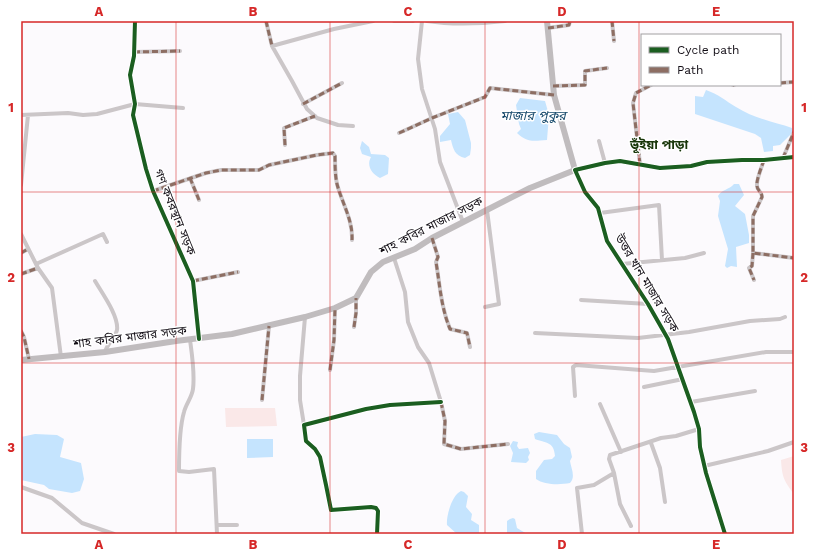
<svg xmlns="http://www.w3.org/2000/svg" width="815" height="555" font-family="'Work Sans','Noto Sans Bengali',sans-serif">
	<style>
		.green { fill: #fae8e8 }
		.water { fill: #c5e4fe }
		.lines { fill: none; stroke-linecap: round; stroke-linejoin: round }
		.minor { stroke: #cbc6c8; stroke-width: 4 }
		.tertiary { stroke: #cbc6c8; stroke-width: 5 }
		.secondary { stroke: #c0bcbe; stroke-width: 6 }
		.quiet { stroke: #8d6e63; stroke-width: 3; stroke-dasharray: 6 3; stroke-linecap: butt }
		.cycleway-casing { stroke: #fff; stroke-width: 6 }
		.cycleway { stroke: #1b5e20; stroke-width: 4 }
		.grid { fill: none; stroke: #d62828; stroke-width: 1; stroke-opacity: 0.55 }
		.labels { text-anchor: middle; stroke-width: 3; stroke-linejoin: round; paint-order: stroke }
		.street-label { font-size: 12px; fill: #130e16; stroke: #fff }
		.water-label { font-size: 13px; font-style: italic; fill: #16496b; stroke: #fff }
		.neighbourhood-label { font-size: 13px; font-weight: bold; fill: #183609; stroke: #fff }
		.neatline { fill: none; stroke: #d62828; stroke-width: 1.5 }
		.grid-label { font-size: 13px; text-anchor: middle; font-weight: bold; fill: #d62828 }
	</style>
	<rect width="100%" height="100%" fill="#fcfafd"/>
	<path class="green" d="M225,408H275L277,426L226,427Z
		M794,456V494C784,481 782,477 781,460Z"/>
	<path class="water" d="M706,90C718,94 726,101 736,107C753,118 774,122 792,128L793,132L780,145L773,146V151L764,152L761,138L755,134L695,114V96L703,97Z
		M520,98L545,101L549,115L547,140C533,141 528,143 517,133L521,129L519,124L516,105Z
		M458,112L465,120L471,143V148L470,155L465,158C455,156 453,149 451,140L440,142V136L450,124L448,114Z
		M362,141L369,147L371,154L385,155L389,158L388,174L380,178C372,174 366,166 371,157L362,154L360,148Z
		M734,184H739L744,195L735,206L745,214L749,235V243L736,247L737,267L731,266L727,268L725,266L728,249L718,216L720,201L718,196C722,189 729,190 734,184Z
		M539,432L557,435L564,444L570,448L572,457L570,461C571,468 576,477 570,483C560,485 544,485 536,479V471L544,460L552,459L555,456C554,441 545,443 535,439L534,434Z
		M35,434L57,435L64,439L60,457L81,463L84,479L80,491L72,493L49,489L44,485L21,480V437Z
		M247,439H273V457L247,458Z
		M513,441L518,442L517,446L519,449L528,448L530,453L528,457L529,460L526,463L511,462L513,453L510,446Z
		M461,491L464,492L468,496L466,507L472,514L471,520L479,525V534H457L447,525C446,516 452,495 461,491Z
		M513,518L515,519L517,528L527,534H507V521L510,519Z"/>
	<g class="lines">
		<path class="minor" d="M135,21L134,56L130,75L135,104L133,115L146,169L153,191L193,281L199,339
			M266,21L272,46
			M394,21H413
			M422,21L418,59L422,89L435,129L440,162L463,222
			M427,21C453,25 478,24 505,21
			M612,21L614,41
			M548,28L569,25L570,21
			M134,52L180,51
			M780,83L794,82
			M733,85H734
			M553,86L585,85V71L607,68
			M303,104L342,83
			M21,115L68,113L83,115L97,114L135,104L183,108
			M353,126L338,125L317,118L307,109L292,81L272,46L334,29L373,21
			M399,133L432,118L485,97L490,88L554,95
			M599,141L605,163
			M285,145L284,128L315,116
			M783,158L794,132
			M764,160C762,166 756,180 757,186C757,190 762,192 762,197L753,216V253L794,258
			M640,164L633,103L636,93L651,85
			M575,170L585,192L598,208L607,241L648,304L668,339L694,412L699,429L700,447L706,473L725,534
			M190,178L199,200
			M21,185L28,115
			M153,191L206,173L221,170H259L269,165L317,155L333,153L335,156C335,165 335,175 337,184C342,203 353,220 352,240
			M600,213L659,205L662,260
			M21,234L38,268L52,288L61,357
			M432,238L438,257L436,262C440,286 441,307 450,329L467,333L470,347
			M21,253L28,249
			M753,253L752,266L749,268L754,280
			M394,258L405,292L408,322L418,347L429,363L441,402L445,421L444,444L461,449L508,444
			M36,264L103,234L107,242
			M622,264L685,258L704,253
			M21,274L38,268
			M95,281C102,293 119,316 117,330C115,338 107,344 105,352
			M193,281L238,272
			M581,300L648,304
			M485,307L499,304L487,210
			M354,327L356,313V298
			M21,331L24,337L29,359
			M535,333L638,338L689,332L750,321L780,319L785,317
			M190,340C192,355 195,373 193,389C192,397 186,404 184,412C179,429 179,453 179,471L189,472L214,469L217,534
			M330,370L334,340L335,308
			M644,387L683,379
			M575,396L573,367L576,365L654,371L766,352H794
			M262,400L269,326
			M691,402L755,391
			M600,404L621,452
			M304,425L300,400V376L305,317
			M651,443L660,468L665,502
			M704,466L768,451L794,442
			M614,473L620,504L631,526
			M21,487L52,498L82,523L114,534
			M217,525H237
			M377,534L378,511L376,508L371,507L331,510L326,485L320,457L315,449L306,441L304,425L366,409L390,405L441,402
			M582,534L577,488L594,485L614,473L609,459L610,455L661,438L676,436L699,429"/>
		<path class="tertiary" d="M575,170L605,163L620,161L660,168L691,166L707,162L742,160H764L794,157"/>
		<path class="secondary" d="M21,360L105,352L176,341L232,334L305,317L335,308L356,298L371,272L383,262L415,249L432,238L530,188L575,170L554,95L547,21"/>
		<path class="quiet" d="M266,21L272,46
			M612,21L614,41
			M548,28L569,25L570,21
			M134,52L180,51
			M780,83L794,82
			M733,85H734
			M553,86L585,85V71L607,68
			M303,104L342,83
			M399,133L432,118L485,97L490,88L554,95
			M285,145L284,128L315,116
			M783,158L794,132
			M764,160C762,166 756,180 757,186C757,190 762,192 762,197L753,216V253L794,258
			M640,164L633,103L636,93L651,85
			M190,178L199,200
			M153,191L206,173L221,170H259L269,165L317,155L333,153L335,156C335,165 335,175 337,184C342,203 353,220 352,240
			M432,238L438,257L436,262C440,286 441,307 450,329L467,333L470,347
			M21,253L28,249
			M753,253L752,266L749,268L754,280
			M21,274L38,268
			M193,281L238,272
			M354,327L356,313V298
			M21,331L24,337L29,359
			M330,370L334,340L335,308
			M262,400L269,326
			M441,402L445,421L444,444L461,449L508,444"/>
		<defs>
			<path id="cycleway" d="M135,21L134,56L130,75L135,104L133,115L146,169L153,191L193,281L199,339
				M377,534L378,511L376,508L371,507L331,510L326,485L320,457L315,449L306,441L304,425L366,409L390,405L441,402
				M725,534L706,473L700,447L699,429L694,412L668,339L648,304L607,241L598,208L585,192L575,170L605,163L620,161L660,168L691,166L707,162L742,160H764L794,157"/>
		</defs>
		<use href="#cycleway" class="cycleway-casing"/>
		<use href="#cycleway" class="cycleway"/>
	</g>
	<path class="grid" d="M176,21V534M330,21V534M485,21V534M639,21V534M21,192H794M21,363H794"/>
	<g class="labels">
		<g class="street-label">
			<text transform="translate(175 212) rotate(68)" y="4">গণ কবরস্থান সড়ক</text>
			<text transform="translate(431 226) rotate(-27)" y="4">শাহ কবির মাজার সড়ক</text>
			<text transform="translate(647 283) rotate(59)" y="4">উত্তর খান মাজার সড়ক</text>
			<text transform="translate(130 337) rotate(-7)" y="4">শাহ কবির মাজার সড়ক</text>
		</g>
		<g class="water-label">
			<text x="533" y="120">মাজার পুকুর</text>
		</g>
		<g class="neighbourhood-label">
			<text x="659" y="149">ভূঁইয়া পাড়া</text>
		</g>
	</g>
	<rect width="815" height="555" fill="none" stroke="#ffffff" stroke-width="44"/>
	<rect x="641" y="34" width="140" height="52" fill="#ffffff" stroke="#a19fa2"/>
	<rect x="649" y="47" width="20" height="6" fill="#1b5e20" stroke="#a19fa2"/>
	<text x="677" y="54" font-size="12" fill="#130e16">Cycle path</text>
	<rect x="649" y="67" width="20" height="6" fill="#8d6e63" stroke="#a19fa2"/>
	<text x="677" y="74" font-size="12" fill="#130e16">Path</text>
	<rect x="22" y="22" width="771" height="511" class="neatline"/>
	<g class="grid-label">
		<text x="99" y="16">A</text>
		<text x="253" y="16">B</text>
		<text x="408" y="16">C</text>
		<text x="562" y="16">D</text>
		<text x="716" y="16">E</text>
		<text x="11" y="112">1</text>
		<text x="804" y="112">1</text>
		<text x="11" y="282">2</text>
		<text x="804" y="282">2</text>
		<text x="11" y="452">3</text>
		<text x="804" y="452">3</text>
		<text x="99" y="549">A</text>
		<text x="253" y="549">B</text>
		<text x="408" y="549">C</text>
		<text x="562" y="549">D</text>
		<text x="716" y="549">E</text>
	</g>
</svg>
